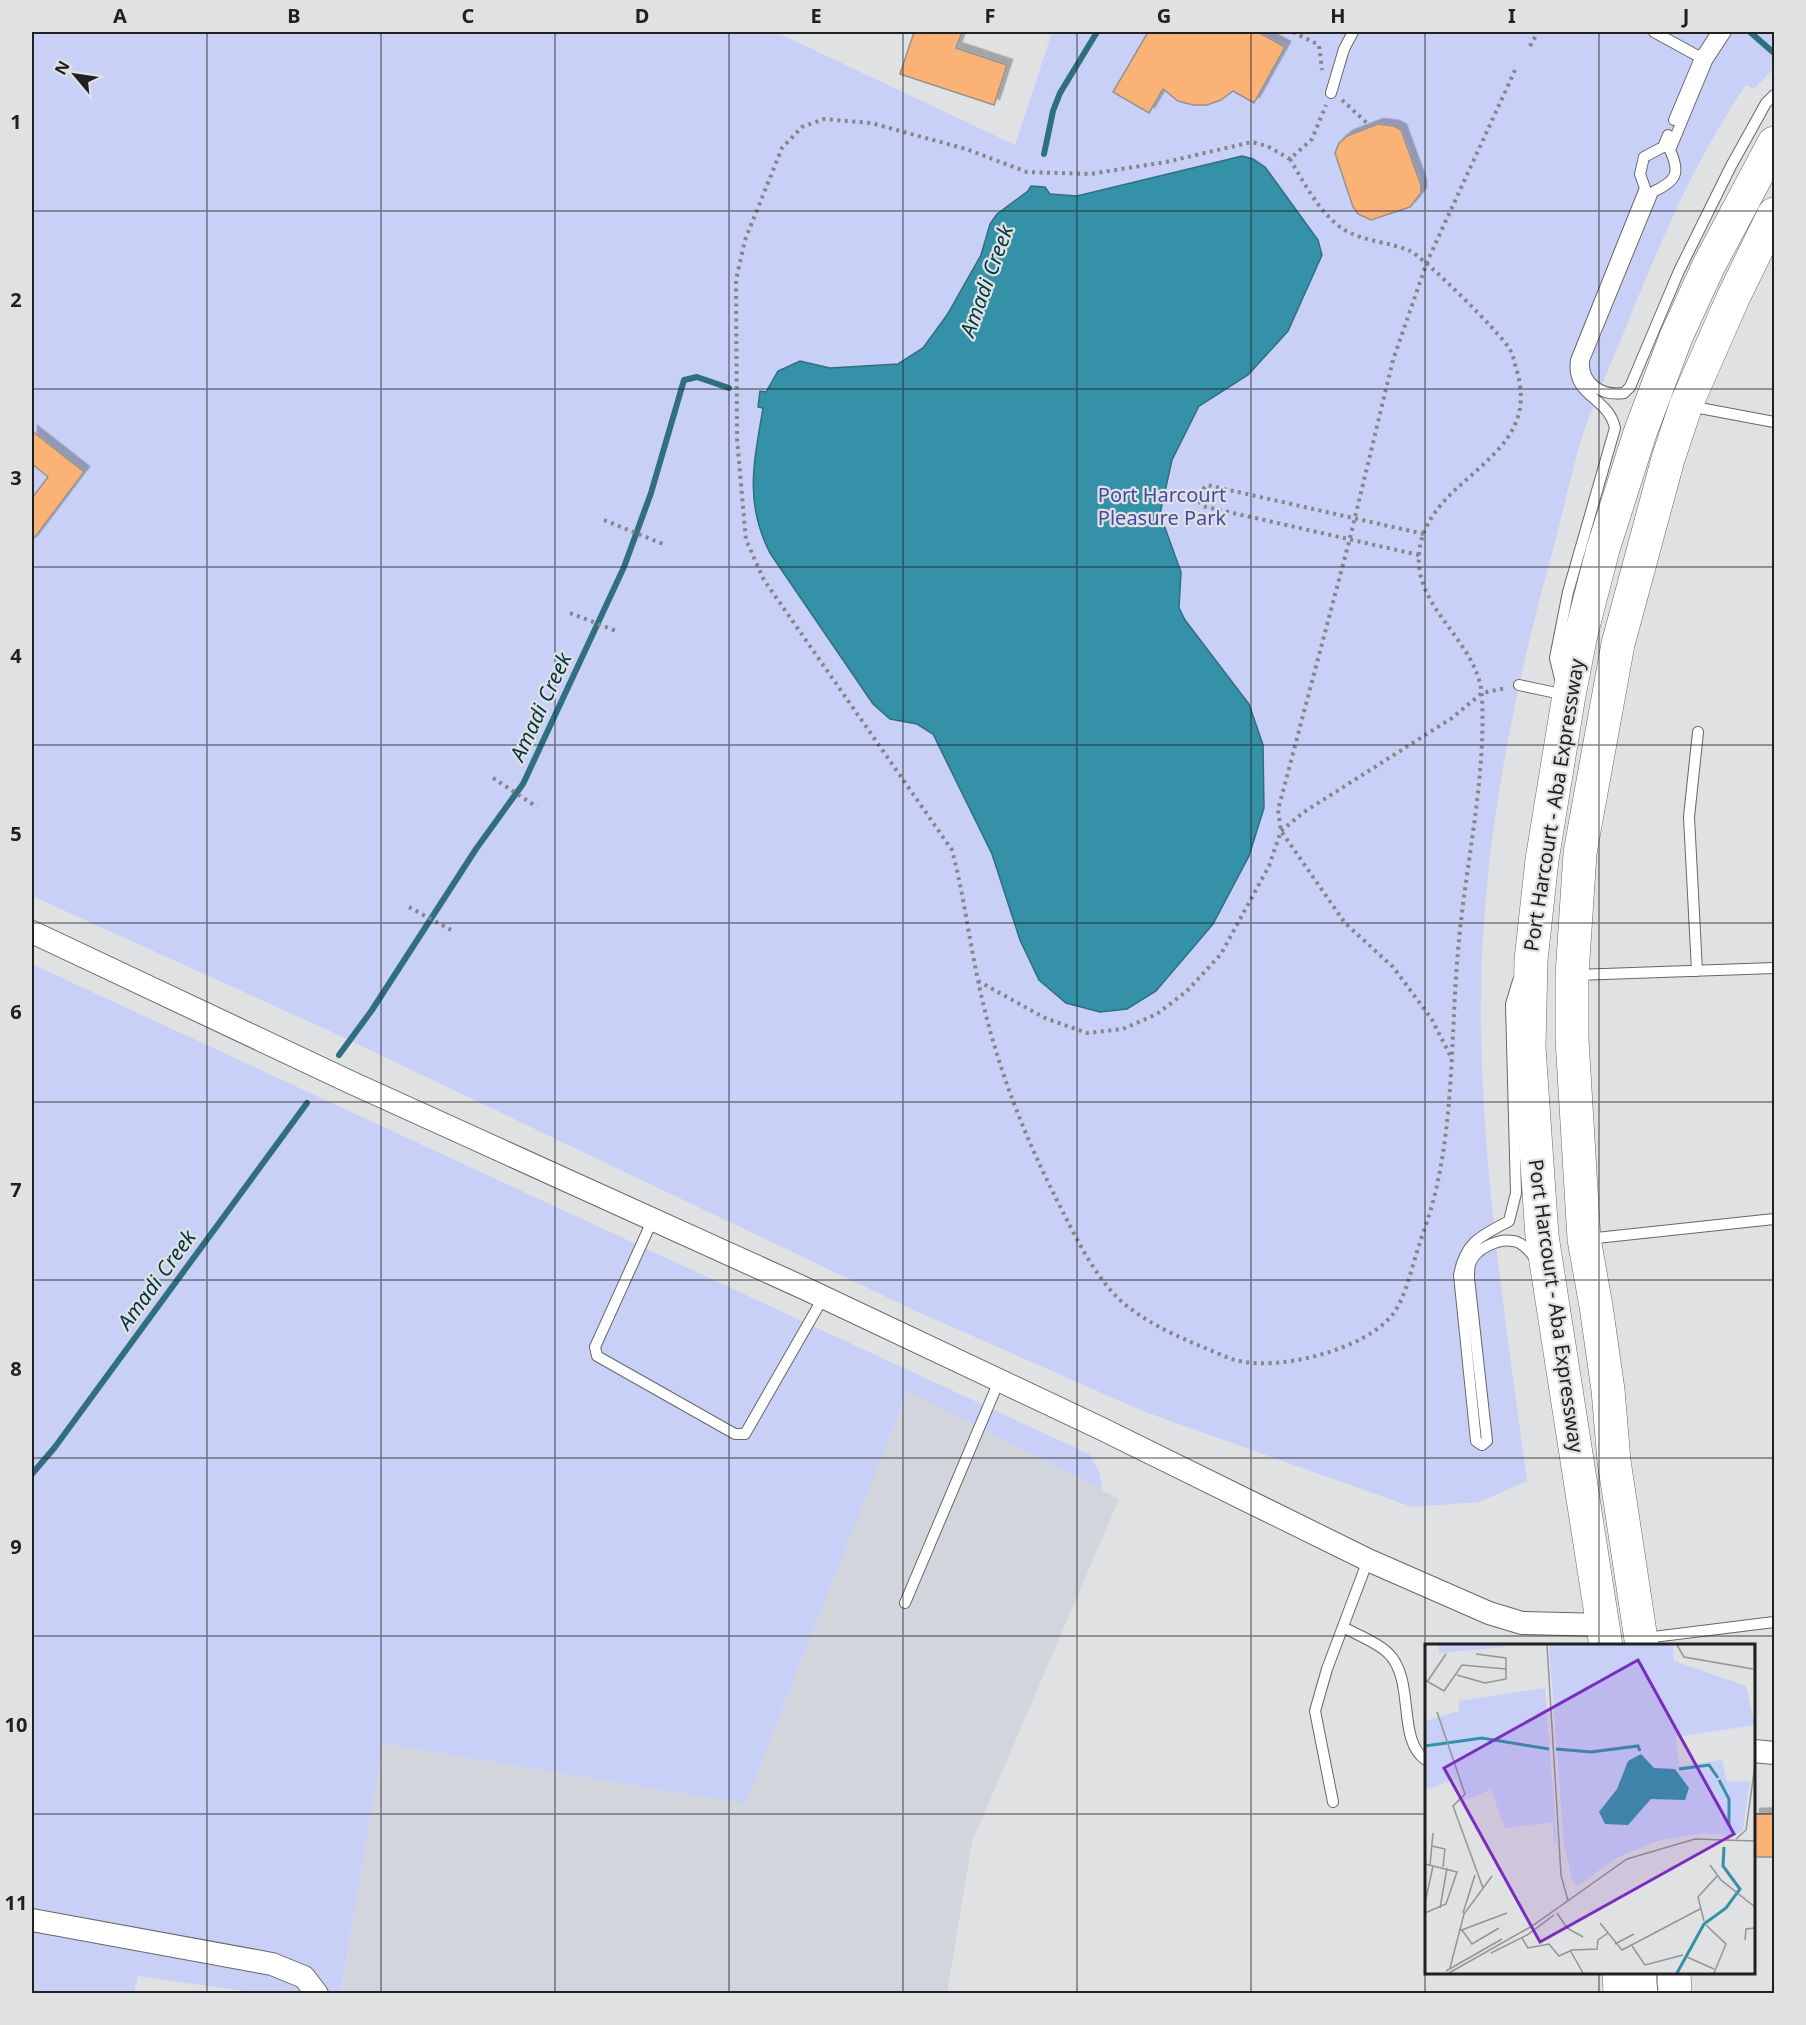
<svg xmlns="http://www.w3.org/2000/svg" width="1806" height="2025" font-family="'Noto Sans',sans-serif">
	<style>
		.built { fill: #d3d5dd }
		.green { fill: #c9d0f7 }
		.water { fill: #3591a7; stroke: #2f6f7e; stroke-width: 1.5 }
		.lines { fill: none; stroke-linecap: round; stroke-linejoin: round }
		.stream { stroke: #2f6f7e; stroke-width: 6 }
		.building { fill: #fbb277; stroke: #949392; stroke-width: 1.5; filter: url(#shadow) }
		.lane-casing { stroke: #676768; stroke-width: 12 }
		.street-casing { stroke: #676768; stroke-width: 24 }
		.primary-casing { stroke: #676768; stroke-width: 34 }
		.highway-casing { stroke: #676768; stroke-width: 34 }
		.path { stroke: #858686; stroke-width: 4; stroke-dasharray: 3 4.5; stroke-linecap: butt }
		.lane { stroke: #fff; stroke-width: 10 }
		.street { stroke: #fff; stroke-width: 22 }
		.primary { stroke: #fff; stroke-width: 33 }
		.highway { stroke: #fff; stroke-width: 33 }
		.grid { fill: none; stroke: #202020; stroke-width: 1.5; stroke-opacity: 0.55 }
		.labels { text-anchor: middle; stroke-width: 4.5; stroke-linejoin: round; paint-order: stroke }
		.park-label { font-size: 20px; fill: #4549a4; stroke: #e0e1e2 }
		.street-label { font-size: 20px; fill: #202020; stroke: #e0e1e2 }
		.water-label { font-size: 21px; font-style: italic; fill: #003743; stroke: #e0e1e2 }
		.inset-river { fill: none; stroke: #3591a7; stroke-width: 3 }
		.inset-road { fill: none; stroke: #939494; stroke-width: 1.5 }
		.view { fill: #7b2cbf; fill-opacity: 0.15; stroke: #7b2cbf; stroke-width: 3 }
		.inset-edge { fill: none; stroke: #202020; stroke-width: 3 }
		.neatline { fill: none; stroke: #202020; stroke-width: 2 }
		.grid-label { font-size: 20px; text-anchor: middle; font-weight: bold; fill: #202020 }
	</style>
	<defs>
		<filter id="shadow"><feDropShadow dx="5.5" dy="-5.5" stdDeviation="0" flood-color="#0004"/></filter>
	</defs>
	<rect width="100%" height="100%" fill="#e0e1e2"/>
	<path class="built" d="M908,1391L1119,1499L972,1842L947,1993L341,1994L383,1744L745,1804Z"/>
	<path class="green" d="M32,32H781L780,34L1015,145L1052,32H1774V68L1754,89L1746,85C1698,155 1664,233 1632,312C1618,348 1602,383 1588,419C1573,462 1564,509 1552,553C1509,710 1478,869 1481,1033C1484,1184 1507,1332 1527,1481L1479,1502L1412,1507L1145,1412L918,1312L334,1033L32,896Z
		M32,964L1089,1454L1100,1474L1102,1490L908,1391L745,1804L383,1744L341,1993H258L138,1976L134,1993L32,1994Z"/>
	<path class="water" d="M1242,156L1253,159L1265,167L1318,240L1322,255L1288,331L1248,375L1199,406L1172,460L1160,514L1181,572L1179,608L1185,620L1249,704L1263,745L1264,808L1249,856L1213,924L1156,991L1127,1009L1100,1012L1066,1003L1039,980L1020,940L992,854L933,734L917,724L890,719L873,704L770,553C744,502 754,462 763,408L758,407L760,391L766,392L778,371L800,361L830,368L898,364L923,348L947,315L981,255L990,224L997,214L1028,191L1031,186L1045,187L1050,194L1077,196Z"/>
	<g class="lines">
		<path class="stream" d="M1750,32L1774,53
			M1044,154L1053,111L1060,93L1097,32
			M339,1055L372,1010L476,849L523,784L624,567L651,493L684,380L697,377L729,388
			M32,1474L55,1447L307,1103"/>
	</g>
	<path class="building" d="M914,32H962L956,48L1007,65L994,105L900,74Z
		M1148,32H1258L1285,47L1254,103L1233,91L1221,100L1207,105H1193L1178,101L1163,89L1149,113L1113,92Z
		M1378,124L1394,126L1401,130L1421,185V193L1410,207L1371,220L1358,214L1353,207L1335,153L1339,143L1347,136Z
		M32,431L84,472L32,541V498L48,477L32,464Z
		M1774,1813V1857H1754V1814Z"/>
	<g class="lines">
		<defs>
			<path id="lane" d="M1654,32L1707,61
				M1726,32L1707,61L1670,150C1681,174 1676,181 1653,192L1584,360C1582,384 1602,396 1624,393L1630,387L1679,271L1731,166L1766,103L1774,95
				M1331,93L1344,49L1353,32
				M1674,120L1700,58L1717,32
				M1689,406L1774,422
				M1561,683L1555,658L1568,592L1615,428C1608,396 1571,397 1576,360L1645,188L1640,174L1644,157L1663,147L1668,135
				M1519,685L1566,695
				M1697,971L1689,817L1698,732
				M1576,975L1774,968
				M1518,981L1511,1004L1516,1193L1509,1221C1481,1236 1465,1242 1459,1275L1476,1441L1482,1445L1487,1441L1469,1278C1469,1274 1469,1268 1470,1264C1475,1249 1498,1238 1513,1241C1522,1242 1531,1252 1535,1259
				M653,1219L595,1347L597,1356L735,1434H745L823,1298
				M1587,1239L1774,1219
				M905,1603L999,1381
				M1343,1627C1357,1635 1377,1642 1388,1653C1416,1680 1396,1740 1426,1760
				M1645,1638L1774,1622
				M1333,1802L1315,1711L1327,1669L1368,1560"/>
			<path id="street" d="M32,932L350,1082L806,1289L1100,1428L1368,1560L1489,1613L1522,1623L1604,1625
				M1754,1751L1774,1753
				M32,1920L272,1964L304,1977L317,1994"/>
			<path id="primary" d="M1619,1972L1620,1994"/>
			<path id="highway" d="M1606,1646L1542,1236L1529,1048L1531,960L1542,860L1569,695L1581,634L1603,549L1640,433L1676,337L1709,265L1774,143
				M1642,1646L1614,1461L1608,1390L1596,1306L1584,1239L1572,1039V975L1580,853L1618,644L1668,459L1686,405L1733,298L1774,214
				M1639,1972L1641,1994
				M1674,1972L1675,1994"/>
		</defs>
		<use href="#lane" class="lane-casing"/>
		<use href="#street" class="street-casing"/>
		<use href="#primary" class="primary-casing"/>
		<use href="#highway" class="highway-casing"/>
		<path class="path" d="M1293,32L1319,45L1322,70
			M1530,46L1538,32
			M1342,100L1368,124
			M1290,159C1304,183 1318,210 1340,227C1361,242 1388,241 1410,251C1426,259 1499,332 1509,348C1513,354 1514,361 1516,368C1546,462 1426,474 1419,554C1414,609 1479,642 1482,697C1486,782 1465,866 1458,951C1451,1031 1454,1115 1435,1194C1430,1215 1422,1235 1416,1255C1410,1274 1405,1298 1393,1314C1365,1350 1277,1372 1235,1360C1225,1357 1215,1352 1205,1348C1176,1336 1147,1323 1122,1302C1097,1279 1079,1244 1064,1214C1026,1141 996,1066 979,985C969,940 964,895 952,850L764,580L746,540L737,439L736,280L745,240L782,148L802,127L824,119L871,123L966,149L1027,172L1090,174L1166,162L1252,142L1267,146L1290,159L1312,139L1326,105
			M604,520L663,544
			M1419,555L1202,506L1200,502L1204,488L1207,485L1424,534
			M570,613L619,632
			M493,778L537,807
			M409,907L451,930
			M978,981L1045,1018L1087,1033L1123,1029L1157,1014L1187,991L1221,954L1269,866L1281,831L1304,812L1452,718L1482,693L1506,688
			M1450,1055L1431,1018L1393,967L1345,923L1281,831L1278,810L1350,538L1393,360L1427,262L1516,68"/>
		<use href="#lane" class="lane"/>
		<use href="#street" class="street"/>
		<use href="#primary" class="primary"/>
		<use href="#highway" class="highway"/>
	</g>
	<path class="grid" d="M207,32V1994M381,32V1994M555,32V1994M729,32V1994M903,32V1994M1077,32V1994M1251,32V1994M1425,32V1994M1599,32V1646M32,211H1774M32,389H1774M32,567H1774M32,745H1774M32,923H1774M32,1102H1774M32,1280H1774M32,1458H1774M32,1636H1774M32,1814H1426M1754,1814H1774M1599,1972V1994"/>
	<g class="labels">
		<g class="park-label">
			<text x="1162" y="502">Port Harcourt<tspan x="1162" dy="23">Pleasure Park</tspan></text>
		</g>
		<g class="street-label">
			<text transform="translate(1554 805) rotate(-81)" y="7">Port Harcourt - Aba Expressway</text>
			<text transform="translate(1556 1306) rotate(82)" y="7">Port Harcourt - Aba Expressway</text>
		</g>
		<g class="water-label">
			<text transform="translate(987 281) rotate(-70)" y="7">Amadi Creek</text>
			<text transform="translate(541 707) rotate(-65)" y="7">Amadi Creek</text>
			<text transform="translate(157 1280) rotate(-54)" y="7">Amadi Creek</text>
		</g>
	</g>
	<g transform="translate(1425 1644)">
		<rect width="330" height="330" fill="#e0e1e2"/>
		<path d="M14,1H80V3L14,9ZM124,1H248L249,17L321,42L330,81L251,93L254,122L297,116L302,138L325,137L318,186L309,192L279,189L232,197L193,213L152,242L148,238L139,201ZM120,44L132,198L129,202L128,178L80,184L66,146L39,156L31,135L0,146V77L34,67V57Z" fill="#c9d0f7"/>
		<path d="M216,110L229,124L250,125L264,144L260,156L226,155L203,181L180,180L174,168L192,145L203,117Z" fill="#3591a7"/>
		<path class="inset-river" d="M0,102L57,94L124,105M131,105L166,108L213,102L215,107M254,125L284,121L293,134M294,136L304,155V182M252,329L279,280L301,264L315,245L298,222L299,203"/>
		<path class="inset-road" d="M122,1L136,231L143,257M252,1L259,13L328,25M329,1L330,58M32,31L60,39L81,35V14L51,10M0,36L19,47L37,21L81,25M2,38L21,10M12,68L40,150L28,162L58,244M311,195L321,186L330,121M7,202L20,205L18,223M0,220L32,228L21,260L0,269M5,221L8,189M285,221L296,236L330,263M0,259L8,222M15,264L22,224M38,269L50,231M132,269L142,284L158,293M279,277L273,253L293,231M175,279L197,306L275,265M281,281L301,300L289,329M37,286L47,300L74,284M34,287L82,269M97,294L103,304L124,300L134,312L147,306L172,305L173,296L183,289M320,296L321,285L330,284M190,300L209,290M207,302L220,321L258,311M145,306L158,329M66,309L102,291L129,271M262,313L289,325M25,324L39,270L67,232M21,327L77,295M24,329L107,282L202,215L270,195L330,197"/>
		<path class="view" d="M213,16L309,190L115,298L19,124Z"/>
		<rect width="330" height="330" class="inset-edge"/>
	</g>
	<rect width="1806" height="2025" fill="none" stroke="#e0e1e2" stroke-width="66"/>
	<g transform="translate(75 75) rotate(299)" stroke="#e0e1e2" stroke-width="4.5" paint-order="stroke">
	<path d="M0-4.5L10 22L0 15L-10 22Z" fill="#202020"/>
	<text y="-9" font-size="16" font-weight="bold" text-anchor="middle" fill="#202020">N</text>
	</g>
	<rect x="33" y="33" width="1740" height="1959" class="neatline"/>
	<g class="grid-label">
		<text x="120" y="23">A</text>
		<text x="294" y="23">B</text>
		<text x="468" y="23">C</text>
		<text x="642" y="23">D</text>
		<text x="816" y="23">E</text>
		<text x="990" y="23">F</text>
		<text x="1164" y="23">G</text>
		<text x="1338" y="23">H</text>
		<text x="1512" y="23">I</text>
		<text x="1686" y="23">J</text>
		<text x="16" y="129">1</text>
		<text x="16" y="307">2</text>
		<text x="16" y="485">3</text>
		<text x="16" y="663">4</text>
		<text x="16" y="841">5</text>
		<text x="16" y="1019">6</text>
		<text x="16" y="1197">7</text>
		<text x="16" y="1376">8</text>
		<text x="16" y="1554">9</text>
		<text x="16" y="1732">10</text>
		<text x="16" y="1910">11</text>
	</g>
</svg>
